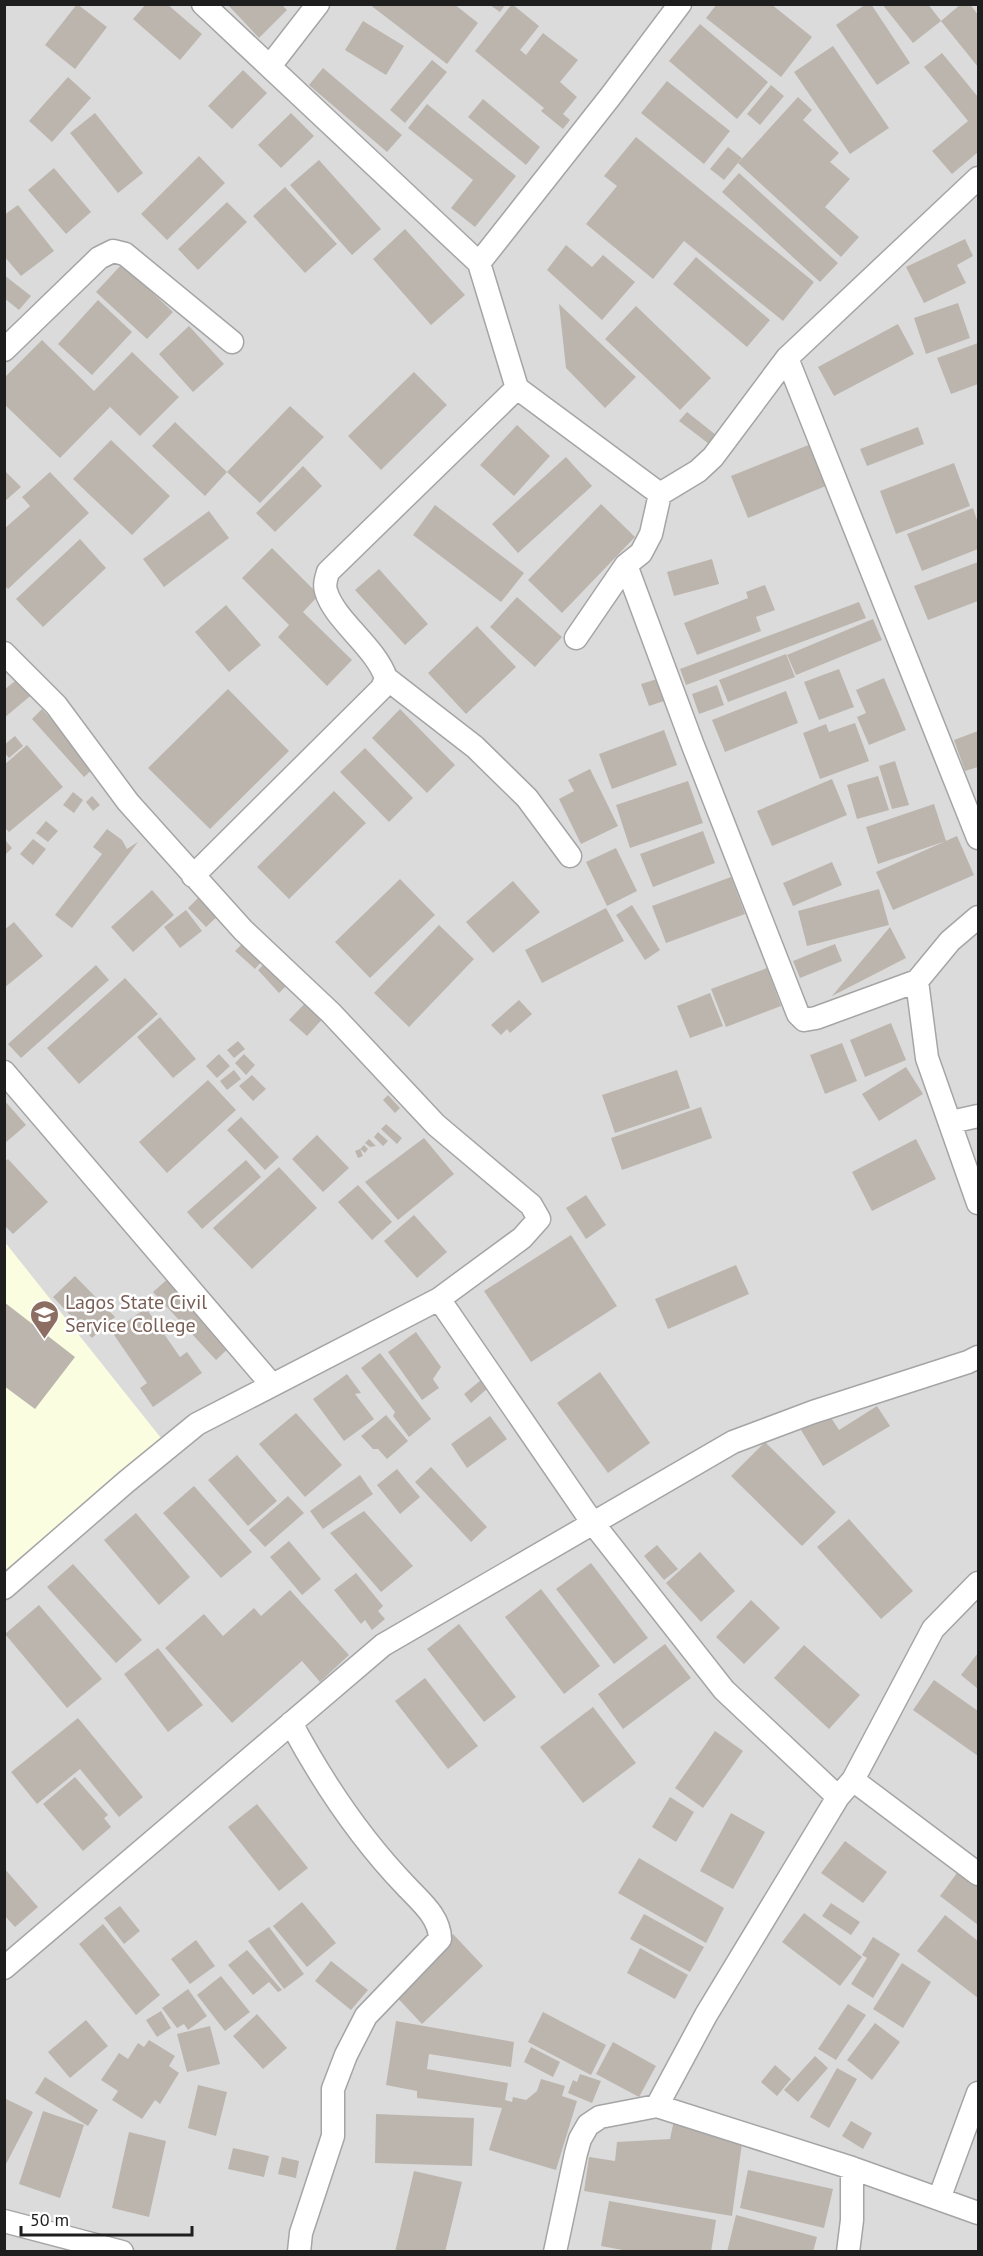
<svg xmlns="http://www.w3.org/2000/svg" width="983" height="2256" font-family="'PT Sans',sans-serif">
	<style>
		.residential { fill: #dcdbdb }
		.education { fill: #fafddf }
		.building { fill: #bbb5ae }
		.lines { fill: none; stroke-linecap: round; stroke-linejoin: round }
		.street-casing { stroke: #a5a5a5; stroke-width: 25 }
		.street { stroke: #fff; stroke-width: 22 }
		.labels { text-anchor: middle; stroke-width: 5; stroke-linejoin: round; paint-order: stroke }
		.education-label { font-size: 20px; fill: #785e54; stroke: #fff; text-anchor: start }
	</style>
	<rect width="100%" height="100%" fill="#efece5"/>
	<path class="residential" d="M5,5H978V2251H5Z"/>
	<path class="education" d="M4,1241L161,1438L5,1570H4Z"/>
	<path class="building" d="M77,4L107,27L75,69L45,45Z
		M146,4H167L202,34L180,60L133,19Z
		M227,4H281L287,10L259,38Z
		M369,4H454L478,23L447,64Z
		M512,4L539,26L520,50L526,55L543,33L578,60L560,82L577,97L563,114L570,120L563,129L541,111L544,108L475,51Z
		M717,4H771L812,37L781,77L706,18Z
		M866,4H871L910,63L877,85L836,25Z
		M882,4H928L941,21L913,43Z
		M961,4H970L978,15V67L941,21Z
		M490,5H505L500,12Z
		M363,21L404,46L386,75L345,50Z
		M700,24L768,82L737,119L669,61Z
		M833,46L889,128L850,154L794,72Z
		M942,53L978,97V132L977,133L978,136V152L952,174L932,151L968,121L924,67Z
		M432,60L447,72L405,123L390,110Z
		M323,68L402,135L387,152L309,85Z
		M243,70L267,93L232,129L208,106Z
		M68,77L91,98L52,142L29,121Z
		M667,81L730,131L704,164L641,113Z
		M771,85L784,96L760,125L747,114Z
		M798,97L812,110L803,120L839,153L830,162L850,179L825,207L859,237L841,257L738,163Z
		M483,99L540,147L526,165L468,117Z
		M427,104L516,176L475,227L451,208L473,180L408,128Z
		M95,113L143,173L118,193L70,133Z
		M291,113L314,136L281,168L258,145Z
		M636,137L814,282L783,321L684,241L653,279L586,224L617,186L604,176Z
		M728,147L742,158L724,180L710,169Z
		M199,156L225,183L167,240L141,214Z
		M319,160L381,229L352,255L290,185Z
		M54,168L91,212L66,234L28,190Z
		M739,173L838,263L820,282L722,192Z
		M285,187L337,244L305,273L253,216Z
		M227,202L247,222L198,270L178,249Z
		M18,205L54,251L21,276L4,256V215Z
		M405,229L465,295L431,325L373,259Z
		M965,239L973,256L957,265L966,283L924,303L906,267Z
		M566,245L592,267L603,255L635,282L602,320L547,270Z
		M696,257L770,320L747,347L673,284Z
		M122,264L173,312L147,339L96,292Z
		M4,275L31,296L19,310L4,298Z
		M98,300L132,332L92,375L58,344Z
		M958,303L970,338L926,354L914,318Z
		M559,304L636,377L605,408L566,368Z
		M636,306L711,378L680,410L605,339Z
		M898,324L914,354L834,396L818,367Z
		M189,326L224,364L193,392L159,354Z
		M42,340L94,391L132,352L179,397L140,436L110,407L60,458L4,404V378Z
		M978,343V384L951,394L937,358Z
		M414,372L447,405L381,470L348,436Z
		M290,406L324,437L260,503L227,472Z
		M687,412L716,435L709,444L679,421Z
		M175,422L227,472L205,496L152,446Z
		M517,425L550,456L514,496L480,465Z
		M918,427L924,444L867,466L860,449Z
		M111,440L170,496L132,535L73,479Z
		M816,442L833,483L748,518L731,476Z
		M566,457L592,486L518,553L492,524Z
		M954,463L970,506L896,534L880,491Z
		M303,466L322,486L275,532L256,513Z
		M4,470L21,487L4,502Z
		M50,472L89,513L8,589L4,585V529L30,506L22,497Z
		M601,504L635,537L562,613L528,580Z
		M435,505L524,573L501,602L413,535Z
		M973,508L978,523V549L922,571L907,534Z
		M209,511L229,538L164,587L143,559Z
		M80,539L106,568L43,627L16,599Z
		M272,548L319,595L303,612L352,660L327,686L278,637L289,625L242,578Z
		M712,559L719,584L674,596L667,572Z
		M978,562V601L928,620L914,586Z
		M379,569L428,624L405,645L355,590Z
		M765,585L775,610L756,617L761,631L697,655L684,623L748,598L746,592Z
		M517,597L562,637L535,667L490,627Z
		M859,602L866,618L686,685L680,669Z
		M226,605L261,645L229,672L195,632Z
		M873,619L882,640L796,675L787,655Z
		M477,626L516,667L466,714L428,673Z
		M786,654L795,677L728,702L719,680Z
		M839,669L854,707L819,720L804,682Z
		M21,676L35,692L4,718V690Z
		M884,678L906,730L869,745L857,717L866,713L856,690Z
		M657,679L664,701L649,706L641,684Z
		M717,685L724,705L699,714L692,694Z
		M228,689L289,751L210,829L148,768Z
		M786,691L798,723L725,752L712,720Z
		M42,709L95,767L84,777L32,719Z
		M400,709L455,765L427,793L372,738Z
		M855,723L869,761L820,779L803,733L826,724L829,732Z
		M664,730L677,765L612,789L599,754Z
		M978,731V767L965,771L954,740Z
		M15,736L23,746L9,758L4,752V745Z
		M27,745L63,787L9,832L4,827V765Z
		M365,748L413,798L389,822L340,772Z
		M895,761L909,805L892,809L879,766Z
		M590,769L618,826L581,844L559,799L574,791L568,780Z
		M878,776L889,810L857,819L847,785Z
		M832,779L847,815L772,846L757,811Z
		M688,781L703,823L630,848L616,805Z
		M334,791L366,823L289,899L257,867Z
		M73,792L83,800L74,813L63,805Z
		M92,796L100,805L93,811L86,802Z
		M934,804L946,841L878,864L866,827Z
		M46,821L58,831L48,842L36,833Z
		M107,829L122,840L127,849L138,842L72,928L55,915L102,854L93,847Z
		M703,831L715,863L653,887L640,854Z
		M957,836L974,875L893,910L876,872Z
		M33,839L46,849L33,865L20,854Z
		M5,840L12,848L5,855Z
		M616,848L637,891L607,906L586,862Z
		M832,862L842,885L793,906L783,883Z
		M731,877L745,914L666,943L652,906Z
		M400,879L435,915L370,978L335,942Z
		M513,881L540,912L493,953L466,922Z
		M879,889L889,925L807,946L798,911Z
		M152,890L174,915L133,952L111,927Z
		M202,894L220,914L206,927L188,908Z
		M632,905L660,950L645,960L616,915Z
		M606,908L624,941L542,983L525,950Z
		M186,910L202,931L180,948L164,927Z
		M14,922L43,956L4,988V930Z
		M439,925L474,959L409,1027L374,993Z
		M890,927L906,958L832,996Z
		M242,944L261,962L255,969L235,951Z
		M835,944L842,961L800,978L793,961Z
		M265,963L286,986L279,993L258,970Z
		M96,965L109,980L21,1058L8,1044Z
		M767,968L781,1006L726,1027L711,989Z
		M125,978L158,1014L79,1084L47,1048Z
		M710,993L723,1026L690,1038L677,1006Z
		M309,999L326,1015L307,1036L289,1020Z
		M519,1000L532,1014L510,1033L507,1029L501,1035L491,1025Z
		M160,1017L196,1059L173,1078L137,1037Z
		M891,1023L906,1060L865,1077L850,1040Z
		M238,1041L245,1049L234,1058L227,1050Z
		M842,1043L857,1081L825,1094L810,1055Z
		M219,1054L230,1066L217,1078L206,1066Z
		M244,1054L255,1065L246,1075L235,1063Z
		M906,1067L923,1094L879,1121L862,1094Z
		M234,1070L241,1079L227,1090L220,1081Z
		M677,1070L690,1108L615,1133L602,1095Z
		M252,1075L266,1089L253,1101L239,1086Z
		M208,1080L236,1110L167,1173L139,1142Z
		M388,1095L400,1108L395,1113L383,1100Z
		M4,1100L26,1125L4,1144Z
		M701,1107L712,1138L622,1170L611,1138Z
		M241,1117L279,1157L265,1170L227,1130Z
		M386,1124L402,1138L397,1144L381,1129Z
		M378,1132L388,1141L383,1146L374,1137Z
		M317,1135L349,1168L323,1192L292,1159Z
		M424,1138L454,1174L398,1220L365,1182Z
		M369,1139L376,1146L370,1147L365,1143Z
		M916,1139L936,1179L872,1211L852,1172Z
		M364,1145L368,1149L365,1153L360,1149Z
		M360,1149L363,1156L358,1158L355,1151Z
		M8,1159L48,1202L13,1234L4,1225V1162Z
		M246,1160L261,1177L202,1229L187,1212Z
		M279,1167L317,1208L252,1269L213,1228Z
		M358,1185L392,1222L372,1240L338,1202Z
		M586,1195L606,1225L586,1239L566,1208Z
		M414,1215L447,1252L417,1278L384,1241Z
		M571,1235L617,1306L531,1362L484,1291Z
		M736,1265L749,1294L668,1329L655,1299Z
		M75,1276L115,1317L92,1338L53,1297Z
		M171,1276L233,1344L216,1360L153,1292Z
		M4,1302L75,1357L35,1409L4,1386Z
		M146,1308L180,1357L187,1352L202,1373L153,1407L140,1388L147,1383L112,1332Z
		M416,1332L441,1367L433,1379L439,1388L422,1400L388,1352Z
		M380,1353L431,1419L409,1437L393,1416L395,1412L361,1368Z
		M600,1372L650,1443L608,1473L557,1403Z
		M347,1374L361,1393L355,1394L374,1419L344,1441L313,1399Z
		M481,1380L488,1388L471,1403L464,1394Z
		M877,1406L890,1426L823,1466L801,1430L828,1413L839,1430Z
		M296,1413L342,1465L305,1497L259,1444Z
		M386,1415L408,1441L387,1459L378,1449H373L361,1436Z
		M490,1416L507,1439L467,1468L451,1444Z
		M765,1442L836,1512L802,1546L731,1476Z
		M237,1455L277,1501L248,1526L208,1480Z
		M431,1467L487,1527L471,1542L415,1482Z
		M397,1469L420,1497L400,1514L377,1485Z
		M360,1475L373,1494L323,1529L310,1511Z
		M194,1486L252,1552L221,1578L163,1513Z
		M288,1496L304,1513L265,1547L249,1530Z
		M364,1511L413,1566L381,1592L330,1533Z
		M136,1513L190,1577L159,1605L104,1540Z
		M849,1519L913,1591L881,1619L817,1547Z
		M289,1541L321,1579L302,1595L270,1557Z
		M657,1545L678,1569L664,1580L644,1556Z
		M700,1552L735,1591L701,1622L666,1583Z
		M591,1563L648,1638L614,1664L556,1589Z
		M73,1564L142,1640L116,1663L47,1587Z
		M356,1573L383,1606L378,1611L385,1619L372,1630L365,1620L361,1624L334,1590Z
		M541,1589L600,1666L564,1694L505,1617Z
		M290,1590L349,1655L320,1682L302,1661L232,1723L165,1648L204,1614L223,1636L254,1608L261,1616Z
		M751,1600L780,1628L744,1664L716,1637Z
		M39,1605L102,1679L67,1708L5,1634Z
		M459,1624L516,1697L484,1722L427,1649Z
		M665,1644L691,1678L623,1729L598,1694Z
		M804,1645L860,1695L829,1729L774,1678Z
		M158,1648L203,1705L168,1732L124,1674Z
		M978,1653V1689L961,1675Z
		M425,1678L478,1746L448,1769L395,1701Z
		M934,1680L978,1711V1756L913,1710Z
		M593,1707L636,1763L583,1803L540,1747Z
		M78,1718L143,1797L119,1817L80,1769L37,1804L11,1772Z
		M715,1731L743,1751L703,1808L675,1788Z
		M75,1777L108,1815L104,1818L111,1827L83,1851L43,1804Z
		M670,1797L694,1812L676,1842L652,1827Z
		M257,1804L308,1868L279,1891L228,1827Z
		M731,1813L765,1832L733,1889L700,1871Z
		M845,1841L887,1872L863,1903L821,1873Z
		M639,1858L724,1908L706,1943L618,1893Z
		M4,1868L38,1907L15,1927L4,1915Z
		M960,1869L978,1882V1925L940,1896Z
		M302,1902L336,1943L307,1967L273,1926Z
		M831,1903L860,1922L851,1935L822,1916Z
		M120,1906L140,1931L124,1944L104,1918Z
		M804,1913L862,1957L840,1986L782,1942Z
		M644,1914L704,1947L690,1972L630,1939Z
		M945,1915L978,1941V1998L917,1951Z
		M103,1924L160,1995L136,2015L79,1944Z
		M269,1927L304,1974L284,1989L248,1941Z
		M453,1934L483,1966L422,2024L392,1992Z
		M873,1937L900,1954L873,1998L851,1984L867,1958L862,1955Z
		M196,1940L215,1966L190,1984L171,1959Z
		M640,1948L688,1975L675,1999L627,1973Z
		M247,1950L282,1990L278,1992L269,1982L253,1995L228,1965Z
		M331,1961L368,1990L351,2010L315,1981Z
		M902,1963L931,1982L903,2028L873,2009Z
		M221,1976L250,2012L225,2031L197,1995Z
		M188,1989L207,2016L188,2030L184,2024L177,2028L162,2008Z
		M848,2004L866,2015L836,2060L818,2049Z
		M161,2011L171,2028L157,2037L146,2020Z
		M543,2012L606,2045L591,2075L528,2042Z
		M257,2014L287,2048L263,2069L233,2036Z
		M86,2020L108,2046L70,2078L48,2052Z
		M396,2021L514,2042L511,2067L429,2054L427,2069L508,2083L505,2100L512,2102L513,2097L526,2100L537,2091L541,2079L565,2086L562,2096L577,2101L556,2170L489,2150L502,2108L417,2098V2091L386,2085Z
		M875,2023L900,2042L872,2080L847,2060Z
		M210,2026L220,2064L187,2072L177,2034Z
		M149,2040L175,2056L169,2066L179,2073L160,2104L155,2100L142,2119L112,2100L118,2091L101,2080L119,2053L128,2059L138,2043L144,2047Z
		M613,2042L656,2066L639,2097L596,2074Z
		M531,2047L560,2062L553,2077L524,2062Z
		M815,2056L828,2068L798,2102L784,2090Z
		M775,2065L791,2079L777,2096L761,2082Z
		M837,2068L857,2079L829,2128L810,2117Z
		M580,2074L601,2081L592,2103L568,2093L573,2080L577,2082Z
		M45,2077L98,2110L88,2126L35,2093Z
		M198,2085L227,2092L216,2136L188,2128Z
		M4,2098L33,2112L4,2168Z
		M43,2111L84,2125L60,2198L19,2184Z
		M376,2114L474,2118L472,2166L375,2163Z
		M674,2120L743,2136L732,2216L584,2191L589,2157L615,2161L617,2142L670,2139Z
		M851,2121L872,2133L863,2149L842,2136Z
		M129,2132L166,2141L149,2217L112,2208Z
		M233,2148L269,2156L264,2177L228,2169Z
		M282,2157L299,2161L296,2178L278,2174Z
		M748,2170L833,2189L824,2228L740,2208Z
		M414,2171L462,2182L445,2252H395Z
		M609,2201L716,2220L711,2252H633L601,2246Z
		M736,2215L817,2237L813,2252H727Z"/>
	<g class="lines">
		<defs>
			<path id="street" d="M203,4L479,263L517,388L660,494
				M270,66L318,4
				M479,263L610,97L680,4
				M4,350L99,258L113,251L125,254L232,342
				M787,358L978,838
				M626,565L692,743L798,1014L804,1020L816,1018L917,981
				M576,638L626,565L641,553L651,534L660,494L698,471L713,457L787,358L978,178
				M4,653L56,705L128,802L243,930L331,1013L436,1125L531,1205L539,1219L522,1238L439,1299L197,1424L126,1482L4,1588
				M386,678L475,747L527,798L570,856
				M193,876L382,688L386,678C375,646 334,620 326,591C324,585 326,579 328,572L517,388
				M978,917L950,941L917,981L927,1058L978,1203
				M4,1072L272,1385
				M951,1122L978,1116
				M439,1299L592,1522L724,1690L838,1797
				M291,1723C323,1783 359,1837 406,1886C420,1901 440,1917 440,1939L366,2016L346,2055L333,2089V2136L301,2233L299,2252
				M853,1780L978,1874
				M4,1968L383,1645L733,1442L813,1412L968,1362L978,1357
				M657,2106L706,2015L838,1797L853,1780L933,1629L978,1583
				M939,2199L978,2093
				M4,2221L122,2252
				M555,2252L576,2153L580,2139L588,2125L600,2117L657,2106L852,2168L978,2213
				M848,2252L852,2220V2168"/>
		</defs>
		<use href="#street" class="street-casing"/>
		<use href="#street" class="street"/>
	</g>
	<defs>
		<symbol id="school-pin" viewBox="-11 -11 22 30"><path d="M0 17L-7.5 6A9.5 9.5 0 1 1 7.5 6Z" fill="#8d6e63" stroke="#fff"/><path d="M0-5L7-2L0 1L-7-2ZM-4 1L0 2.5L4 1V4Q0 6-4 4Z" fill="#fff"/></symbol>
	</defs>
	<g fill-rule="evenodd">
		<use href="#school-pin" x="28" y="1298" width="33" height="45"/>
	</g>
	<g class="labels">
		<g class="education-label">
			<text x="65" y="1309">Lagos State Civil<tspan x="65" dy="23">Service College</tspan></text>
		</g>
	</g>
	<rect width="983" height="2256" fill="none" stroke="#1e1e1e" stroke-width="12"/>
	<path d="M21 2226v9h171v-9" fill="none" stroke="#1e1e1e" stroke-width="3"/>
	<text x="30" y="2226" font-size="18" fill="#1e1e1e" stroke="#ffffff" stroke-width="4.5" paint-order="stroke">50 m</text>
</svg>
